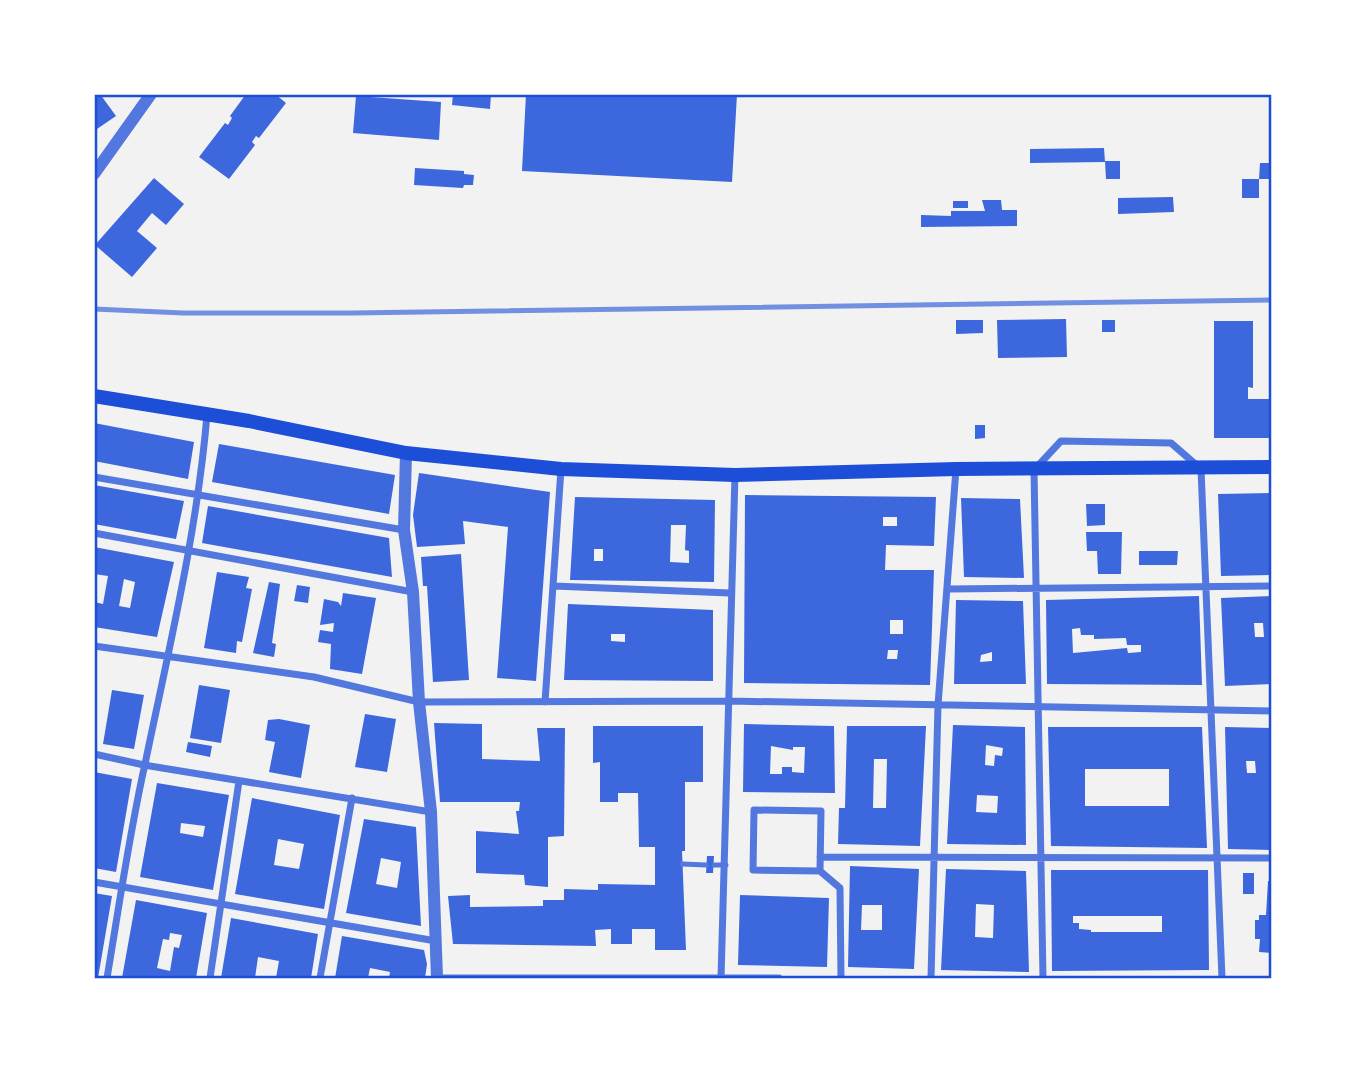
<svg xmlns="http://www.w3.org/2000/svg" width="1366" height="1073" font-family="Cabin,sans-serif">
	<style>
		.building { fill: #3d67dc; fill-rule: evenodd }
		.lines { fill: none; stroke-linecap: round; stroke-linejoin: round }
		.service { stroke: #5277de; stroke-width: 5 }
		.minor { stroke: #5277de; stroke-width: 7 }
		.tertiary { stroke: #5277de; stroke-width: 12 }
		.secondary { stroke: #1d4ed8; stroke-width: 14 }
		.rail { stroke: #7290e2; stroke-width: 5 }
		.neatline { fill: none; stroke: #1d4ed8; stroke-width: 2.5 }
	</style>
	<rect width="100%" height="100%" fill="#f2f2f2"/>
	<path class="building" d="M94,94H100L116,116L94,131Z
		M246,94H275L286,103L259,138L256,136L252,142L255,145L229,179L199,157L225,123L228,125L232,118L230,116Z
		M453,94H491L490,109L452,105Z
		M526,94H737L732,182L522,171Z
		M356,96L441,102L439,140L353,133Z
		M1104,148L1105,162L1030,163V149Z
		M1105,161H1120V179H1106Z
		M1260,163H1272V179H1259Z
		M415,168L464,171V174L474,175L473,185H464L463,188L414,185Z
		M154,178L184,204L166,225L152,213L137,231L157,248L132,277L95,245Z
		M1242,179H1259V198H1242Z
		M1173,197L1174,212L1118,214V198Z
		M982,200H1001L1002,210H1017V226L921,227V215L951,216V211H985Z
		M953,201H968V208H953Z
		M1066,319L1067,357L998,358L997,320Z
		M956,320H983V333L956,334Z
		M1102,320H1115V332H1102Z
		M1214,321H1253V388L1248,387V399H1272V438H1214Z
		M94,423L194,442L188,479L94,461Z
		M975,425H985V438L975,439Z
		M219,444L395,475L389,514L212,482Z
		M419,473L550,492L536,681L497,678L508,527L463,521L465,544L417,547L413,515Z
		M94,485L184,501L176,539L94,524Z
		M1272,493V575L1221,576L1218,494Z
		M745,495L936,497L934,546L886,545L885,570H934L930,685L744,683ZM883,517H897V526H883ZM890,620H903V634H890ZM888,650H898L897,659H887Z
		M575,497L715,500L714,582L570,580ZM671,525H686L685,550L689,551V563L670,562ZM594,549H603V561H594Z
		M961,498L1020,499L1024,578L964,577Z
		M1086,504H1105V525L1087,526Z
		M208,506L389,538L392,577L202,543Z
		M1086,532H1122L1121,574H1098L1097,551H1087Z
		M94,547L174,562L157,637L94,627V602L103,604L108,576L94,574ZM124,579L135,582L130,608L119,606Z
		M1139,551H1178L1177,565H1139Z
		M461,554L469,680L433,682L427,586H423L421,557Z
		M217,572L249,577L246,588L252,589L242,642L237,641L236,653L204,648Z
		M269,582L280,584L272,643L276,644L274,657L253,653Z
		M297,585L310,587L308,603L294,601Z
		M343,593L376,598L362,674L330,669L331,644L318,642L320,630L333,632L334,623L320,625L324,599L338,602L341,606Z
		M1199,596L1202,685L1047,684L1046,600ZM1080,628L1081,635H1094V639L1126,638L1127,645H1141V652L1128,653L1127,648L1073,653L1072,629Z
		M1272,596V684L1225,686L1221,598ZM1254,623H1263L1264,637H1255Z
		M956,600L1023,601L1026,684H954ZM992,652V661L980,662L981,655Z
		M568,604L713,610V681L564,680ZM611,634H625V642L611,641Z
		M199,685L230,690L221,743L190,738Z
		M112,690L144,695L134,749L103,744Z
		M365,714L396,719L387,772L355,767Z
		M279,719L310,725L301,778L269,772L275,742L265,740L268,720Z
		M434,723L482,724V759L540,761L537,728H565L564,836L548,837V887L525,885L524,875L476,873V831L519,834L516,811H519L520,802H440Z
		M744,724L834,726L835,793L743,792ZM771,746L793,750V747H805L804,773L792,772V767H782V774H770Z
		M953,725L1025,727L1026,845L947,844ZM986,745L1003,748L1002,756L995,755L994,766L985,765ZM977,795L998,796L997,813L976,812Z
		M593,726H703V782H685V851H682L686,950H655V929H632V944H611V929L595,930L596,946L453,944L448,896L470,895V907L543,906V900H564V889L598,890V884L655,885V847H639L638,793H618V802H600V762L593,763Z
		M847,726H926L920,846L838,844L839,808H845ZM874,759H887L886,808H873Z
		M1048,727H1202L1207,848L1051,846ZM1085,769H1169V806H1085Z
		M1225,727L1272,728V850L1228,849ZM1246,761H1255L1256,773H1247Z
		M188,742L212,746L210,757L186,752Z
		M94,772L132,779L116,872L94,868Z
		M157,783L229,795L213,890L140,877ZM181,823L205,826L203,837L180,833Z
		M252,798L340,815L324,909L235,894ZM278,839L304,844L299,869L274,865Z
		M364,819L416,827L421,926L346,913ZM381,858L401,862L397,888L376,884Z
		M707,856H714L713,873H706Z
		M850,866L919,869L914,969L848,967ZM862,905H882V930H861Z
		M946,869L1026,871L1029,972L941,970ZM976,904L994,905L993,938L975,937Z
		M1051,870H1208L1209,970L1052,971ZM1073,916H1162V932H1091V930L1079,929V923H1073Z
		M1243,873H1254V894H1243Z
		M1268,881H1272V953L1259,952L1260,939H1255V920H1259V915H1266Z
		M94,893L112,896L98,978H94Z
		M740,895L829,898L827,967L738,965Z
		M136,900L207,913L196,978H122ZM170,933L182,935L179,948L174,947L170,971L157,968L163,939L169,940Z
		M231,918L318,934L311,978H276L279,961L258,957L255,978H221Z
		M342,936L424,950L427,964L425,978H389L390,972L370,968L368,978H335Z"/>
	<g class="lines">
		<path class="service" d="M682,864L706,865
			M714,865H726"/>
		<path class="minor" d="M94,477L404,530
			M94,533L413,592
			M553,586L730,593
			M949,589L1272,586
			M94,646L314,677L419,702L729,701L1272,711
			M545,702L561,469
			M94,754L144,765L431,812
			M820,857L1272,858
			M820,871L821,811L754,810L753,870L820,871L840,888L841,978
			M94,882L436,941
			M107,978C119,907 129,835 145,764C169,648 197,533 207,415
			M210,978L239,781
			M320,978L352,798
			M437,978H779
			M721,978L735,475
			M931,978L938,705L956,469
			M1043,978L1034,470L1061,441L1171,443L1201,469L1222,978"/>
		<path class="tertiary" d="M94,174L151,94
			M406,453L404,530L413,592L419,702L431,812L437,978"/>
		<path class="secondary" d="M94,396L249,421L406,453L561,469L735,475L956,469L1272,467"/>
		<path class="rail" d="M94,309L183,313H352L1272,300"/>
	</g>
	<rect width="1366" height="1073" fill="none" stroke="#ffffff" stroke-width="192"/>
	<rect x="96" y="96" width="1174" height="881" class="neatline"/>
</svg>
